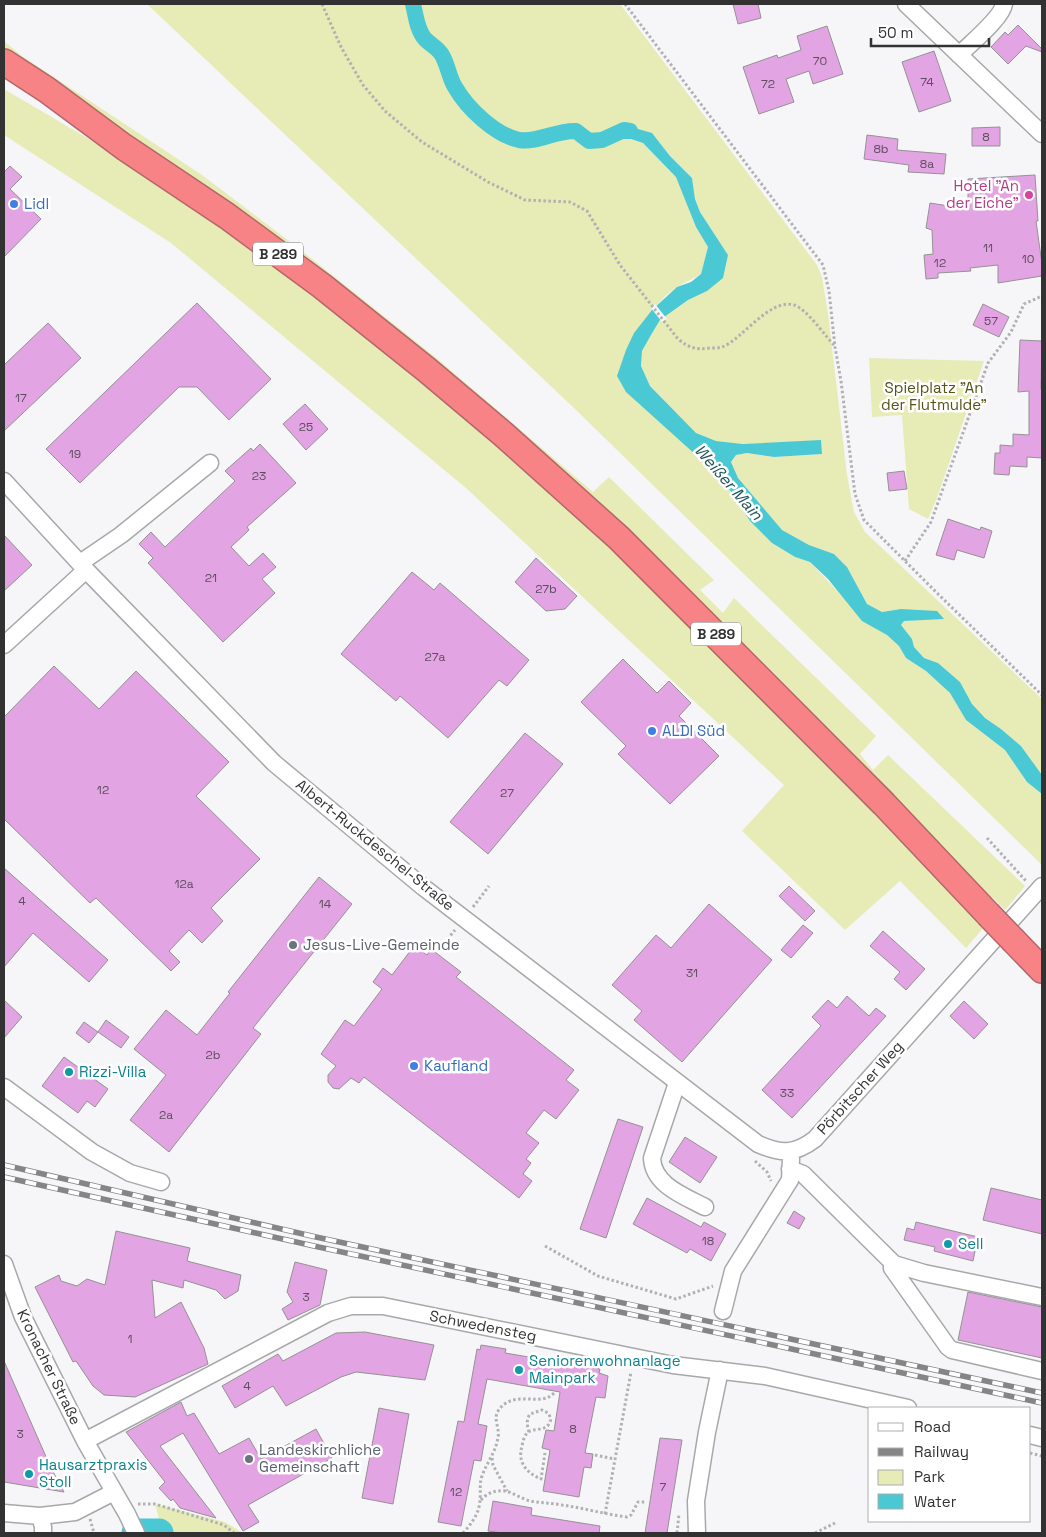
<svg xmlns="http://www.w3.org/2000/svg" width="1046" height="1537" font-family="'Space Grotesk',sans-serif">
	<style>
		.green { fill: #e7ebb5 }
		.water { fill: #4ac8d3 }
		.pier { fill: #f6f6f9 }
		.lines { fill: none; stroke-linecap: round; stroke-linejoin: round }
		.canal { stroke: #4ac8d3; stroke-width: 16 }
		.river { stroke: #4ac8d3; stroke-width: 29 }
		.building { fill: #e2a4e3; stroke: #949293 }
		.minor-casing { stroke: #a7a8aa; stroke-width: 19 }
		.highway-casing { stroke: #b36769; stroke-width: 28 }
		.path { stroke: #b1b1b3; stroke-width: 3; stroke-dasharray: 2.5 2.5; stroke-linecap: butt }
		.minor { stroke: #fff; stroke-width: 16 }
		.highway { stroke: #f88386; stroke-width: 25 }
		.rail-casing { stroke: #858586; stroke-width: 5.5 }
		.rail { stroke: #fff; stroke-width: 4; stroke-dasharray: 11; stroke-linecap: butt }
		.highway-bridge-casing { stroke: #b36769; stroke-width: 28; stroke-linecap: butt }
		.highway-bridge { stroke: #f88386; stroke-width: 25 }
		.hotel-dot { fill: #d1479c; stroke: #fff; stroke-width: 2 }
		.shop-dot { fill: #3f7fe0; stroke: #fff; stroke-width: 2 }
		.worship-dot { fill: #6b7280; stroke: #fff; stroke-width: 2 }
		.culture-dot { fill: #0f9aa8; stroke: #fff; stroke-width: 2 }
		.labels { text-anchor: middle; stroke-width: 5; stroke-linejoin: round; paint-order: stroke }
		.number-label { font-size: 12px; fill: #5e4e5f }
		.shield { fill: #fff; stroke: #707070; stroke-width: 1 }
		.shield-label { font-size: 14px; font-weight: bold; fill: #323233 }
		.hotel-label { font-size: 15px; fill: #b23c85; stroke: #fff; text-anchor: end }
		.shop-label { font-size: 15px; fill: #366cbe; stroke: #fff; text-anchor: start }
		.park-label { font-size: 15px; fill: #525413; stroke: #fff }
		.street-label { font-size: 15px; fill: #323233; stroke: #fff }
		.worship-label { font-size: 15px; fill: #5b616d; stroke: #fff; text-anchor: start }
		.culture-label { font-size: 15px; fill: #0d838f; stroke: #fff; text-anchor: start }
		.water-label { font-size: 16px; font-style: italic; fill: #1f5459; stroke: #fff }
	</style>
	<rect width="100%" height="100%" fill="#f6f6f9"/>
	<path class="green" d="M147,4H620L817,265L822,277L828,313L847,475L854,512L865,532L1042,699V775L1021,746L1001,729L985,718L972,704L960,682L938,663L924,658L914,647L912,639L901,625L904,621L943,618L901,609L882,612L867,604L847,567L834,554L809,545L782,530L738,478L731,462L736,455L747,453L774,457L822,454L821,441L743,444L716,441L696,433L650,386L641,366L642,351L651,335L660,320L688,300L707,291L728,255L700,212L695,199L692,178L670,156L652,133L605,135L616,139H631L643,143L677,177L696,227L708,247L701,274C693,279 685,282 677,287C654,302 640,329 626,351L674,434L717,474L732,493L750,521L772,543L795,557L810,562L844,598L877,629L887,635L899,646L906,658L926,671L950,693L966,720L1005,750L1027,782L1042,794V865L575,409Z
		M4,41L22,56L202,175L297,247L434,356L593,492L609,477L714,580L700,590L723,613L734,598L876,736L860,754L873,770L888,755L1025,886L1005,910L991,896L987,900L595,505L4,54Z
		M4,89L133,165L224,226L316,295L437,393L620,552L747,678L985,926L966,948L900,881L845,930L742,831L784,785L466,488L171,243L4,135Z
		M869,358L984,361L937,498L928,519L909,509L902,415L872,417Z
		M155,1504L225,1522L243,1533H163Z"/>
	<path class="water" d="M624,125L652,133L670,156L692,178L695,199L700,212L728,255L723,278L707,291L688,300L660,320L651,335L642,351L641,366L650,386L696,433L716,441L743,444L821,440L822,454L774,457L747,453L736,455L731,462L738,478L782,530L809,545L834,554L847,567L867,604L882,612L901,609L937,611L944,619L904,621L901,625L912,639L914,647L924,658L938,663L960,682L972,704L985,718L1001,729L1021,746L1042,775V794L1027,782L1005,750L966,720L950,693L926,671L906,658L899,646L887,635L862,621L828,579L810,562L795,557L772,543L750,521L732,493L717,474L626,392L617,376L626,350L634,333L652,310L677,287L691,282L701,274L708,247L696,227L676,177L643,143L631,139H615L604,135Z"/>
	<path class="pier" d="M655,304L667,319L662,322L651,308Z"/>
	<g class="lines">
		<path class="canal" d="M413,4C416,16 417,30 425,39C431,45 438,48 442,55C448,65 449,78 455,87C467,108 495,135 519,140C538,143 556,130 576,131L589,141L602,140L624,130L630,131"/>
		<path class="river" d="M136,1533H159"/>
	</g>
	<path class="building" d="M733,4H758L761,18L738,24Z
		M1018,25L1042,49V52L1026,46L1008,64L991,47L1005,32L1008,35Z
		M827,26L843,74L813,84L809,71L786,79L794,102L759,114L743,67L777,55L778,58L801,50L797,36Z
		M934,51L951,101L919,112L902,62Z
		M1000,127V146H972V128Z
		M867,135L898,139L897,150L946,154L944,174L908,172L909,165L864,159Z
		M10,166L22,177L10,189L41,219L4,257V172Z
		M1035,175L1038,221H1036L1042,264V276L998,283V265L970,268L971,271L938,273V278L926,279L924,255L933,254L932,230L926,228L930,203L968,209V179Z
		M197,303L271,379L229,420L197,387H179L80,483L46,449Z
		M983,304L1009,317L999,337L973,325Z
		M48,323L81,358L4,431V365Z
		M1020,340L1042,341L1041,389H1042V458L1027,457V467L1010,466L1009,475L994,474L995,453H1000V445L1013,446V434L1029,435V391L1018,392Z
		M305,404L328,429L306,450L283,424Z
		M260,444L296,483L247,527L249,530L231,547L249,566L263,553L276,567L262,579L275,593L223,642L148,563L153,558L139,544L151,532L165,547L235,481L225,471L251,448L253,451Z
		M904,471L907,489L889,491L887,473Z
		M948,519L980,530L981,527L992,531L984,558L957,550L954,560L936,555Z
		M4,535L32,565L4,591Z
		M536,558L577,596L565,609L546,611L515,582Z
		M412,572L434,590L440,583L529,660L507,686L499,680L448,738L400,696L396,701L341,654Z
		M623,659L657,693L669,681L691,703L679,716L719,756L670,804L618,754L626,746L581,702Z
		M54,666L99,709L136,671L229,762L196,796L260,859L211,908L223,921L202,943L189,930L169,951L180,962L171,971L96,898L90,903L4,819V717Z
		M525,733L563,764L488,854L450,822Z
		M4,868L108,960L89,982L33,933L4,967Z
		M319,877L352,904L253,1028L261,1034L169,1152L130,1120L166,1075L134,1049L166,1010L197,1035L230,993L228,992Z
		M789,886L815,911L805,921L779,896Z
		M709,904L772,960L682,1062L634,1020L642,1011L612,985L656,935L671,948Z
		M803,925L813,933L791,958L781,950Z
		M883,931L925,969L906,990L894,979L900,972L870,946Z
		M414,946L427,955L431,949L461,972L456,977L574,1070L566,1080L579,1090L556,1119L544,1110L526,1133L539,1143L526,1159L531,1163L523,1174L532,1181L519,1198L364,1077L359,1083L351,1078L339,1089L333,1088L328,1082V1075L336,1066L321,1054L345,1020L354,1026L382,989L373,982L383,968L392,975Z
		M847,996L869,1016L876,1008L886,1016L792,1118L762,1090L821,1026L812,1017L828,1000L837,1008Z
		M4,1000L22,1017L4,1038Z
		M964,1001L988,1024L974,1039L950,1016Z
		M106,1020L129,1037L121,1048L98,1032Z
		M84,1022L98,1032L89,1043L76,1033Z
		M64,1057L108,1089L95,1107L87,1101L78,1113L42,1086Z
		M618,1119L643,1127L606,1238L580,1229Z
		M685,1137L717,1157L700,1183L669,1162Z
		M991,1188L1042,1200V1234L983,1220Z
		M647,1198L701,1227L704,1222L726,1234L711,1261L690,1249L687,1253L633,1224Z
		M794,1211L805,1218L799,1229L787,1223Z
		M916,1222L978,1237L973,1261L934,1251L935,1247L904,1240L907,1228L914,1230Z
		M116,1231L190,1248L187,1261L241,1275L238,1291L225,1299L216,1290L184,1280L183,1288L152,1280L155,1318L181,1302L204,1348L208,1364L135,1397L104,1395L93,1386L76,1361L73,1362L35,1287L59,1275L61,1281L77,1286L87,1279L105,1285Z
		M295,1262L327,1270L320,1305L288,1320L282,1309L293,1302L287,1292Z
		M968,1292L1042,1307V1358L958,1340Z
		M365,1332L434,1345L425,1380L356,1372L341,1377L286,1406L273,1386L235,1408L222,1386L278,1354L283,1361L336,1333Z
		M481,1345L506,1349L505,1353L600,1369L599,1373L608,1376L605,1398L596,1397L585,1453L593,1454L591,1468L584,1467L579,1497L543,1491L550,1450L542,1448L546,1430L554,1431L560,1392L487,1379L478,1424L487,1426L481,1461L474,1460L461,1526L438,1522L458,1421L464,1422L477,1349L480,1350Z
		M4,1361L51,1468L64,1492L4,1482Z
		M181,1402L187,1416L194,1413L219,1454L249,1438L261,1459L316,1429L332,1458L248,1505L259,1522L243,1531L183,1433L160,1446L216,1518L180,1508L173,1499L171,1501L159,1488L165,1482L126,1432Z
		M379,1408L409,1414L393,1504L362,1498Z
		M660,1438L682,1440L667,1533H645Z
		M493,1501L532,1508L531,1515L600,1526L599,1533H503L488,1531Z"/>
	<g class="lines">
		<defs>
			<path id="minor" d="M906,4L1042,134
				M959,55C970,44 1002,18 1004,4
				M4,481L86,570L274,763L423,887L758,1144C781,1154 794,1155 815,1139L1042,886
				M80,563L121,535L210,463
				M4,645L86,570
				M677,1083L652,1158C653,1185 684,1196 705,1207
				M4,1087L92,1152L130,1173L161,1182
				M790,1169L803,1174L894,1264L924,1273L1042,1297
				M4,1264L23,1317L85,1441L127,1514L136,1533
				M894,1264L892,1268L948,1347L952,1350L1042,1371
				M723,1311L733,1271L790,1180L791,1159
				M1030,1435L1042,1438
				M85,1441L328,1313L351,1306H383L673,1365L765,1376L908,1408
				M4,1513L40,1516L75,1512L114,1492
				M40,1516L43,1527V1533
				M697,1533L696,1501L707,1432L720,1370"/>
			<path id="highway" d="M4,62L47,90L124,147L227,216L322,286L427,370L503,434L619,538L884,804L988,914
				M1014,941L1042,970"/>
		</defs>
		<use href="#minor" class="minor-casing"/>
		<use href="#highway" class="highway-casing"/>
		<path class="path" d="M322,4L341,47L363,85L385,111L422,142L488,182L525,200L570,202L587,211L620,265L678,339C689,348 696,350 710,348C714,348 718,348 722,347C742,340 769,298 794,305C807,309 825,336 835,346
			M625,4L823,265L829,291L835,347L841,381L855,494L864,520L938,594L1042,695
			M905,561L931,522L988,363L1011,332L1024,304L1042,296
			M987,838L1026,881
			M473,907L489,886
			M441,947L455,930
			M755,1161L767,1172L771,1181
			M545,1246L598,1276L676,1299L713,1286
			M529,1432C527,1425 526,1420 530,1414L542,1410L548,1413C550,1416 552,1420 549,1424C545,1431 534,1428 528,1432C524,1436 523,1441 522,1446C517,1463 527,1473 541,1479L545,1453
			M1030,1453L1042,1456
			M595,1455L615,1459
			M492,1458L493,1465L507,1491
			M481,1500C487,1493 495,1490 505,1491C512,1492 522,1499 530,1501C541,1503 551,1503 562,1505C583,1508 604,1514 627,1517L631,1515L638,1502H645
			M138,1504H155L224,1525L234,1533
			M605,1514L631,1372
			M90,1519L94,1533
			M463,1533C471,1524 480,1513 480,1499C481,1491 479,1484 482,1476C487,1462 496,1452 498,1437C500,1429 493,1419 498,1411C513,1388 541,1408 554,1393
			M677,1533L679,1514
			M815,1533L835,1523"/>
		<use href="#minor" class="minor"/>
		<use href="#highway" class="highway"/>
		<defs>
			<path id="rail" d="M4,1165L316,1237L1042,1393
				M4,1177L314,1246L1042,1403"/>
		</defs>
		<use href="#rail" class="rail-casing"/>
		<use href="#rail" class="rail"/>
		<defs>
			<path id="highway-bridge" d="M988,914L1014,941"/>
		</defs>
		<use href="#highway-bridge" class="highway-bridge-casing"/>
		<use href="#highway-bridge" class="highway-bridge"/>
	</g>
	<circle class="hotel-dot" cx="1029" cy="195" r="5"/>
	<g class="shop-dot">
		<circle cx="14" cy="204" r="5"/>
		<circle cx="652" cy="731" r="5"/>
		<circle cx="414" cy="1066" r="5"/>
	</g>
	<g class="worship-dot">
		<circle cx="293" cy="945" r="5"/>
		<circle cx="249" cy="1459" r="5"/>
	</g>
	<g class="culture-dot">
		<circle cx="69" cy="1072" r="5"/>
		<circle cx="948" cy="1244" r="5"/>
		<circle cx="519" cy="1370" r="5"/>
		<circle cx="29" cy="1474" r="5"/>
	</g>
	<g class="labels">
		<g class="number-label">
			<text x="820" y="65">70</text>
			<text x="927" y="86">74</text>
			<text x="768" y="88">72</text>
			<text x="986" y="141">8</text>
			<text x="881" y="153">8b</text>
			<text x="927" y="168">8a</text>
			<text x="988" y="252">11</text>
			<text x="1028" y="263">10</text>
			<text x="940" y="267">12</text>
			<text x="991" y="325">57</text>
			<text x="21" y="402">17</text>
			<text x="306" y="431">25</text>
			<text x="75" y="458">19</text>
			<text x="259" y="480">23</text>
			<text x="211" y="582">21</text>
			<text x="546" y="593">27b</text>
			<text x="435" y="661">27a</text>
			<text x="103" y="794">12</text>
			<text x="507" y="797">27</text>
			<text x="184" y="888">12a</text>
			<text x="22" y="905">4</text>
			<text x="325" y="908">14</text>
			<text x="692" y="977">31</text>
			<text x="213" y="1059">2b</text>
			<text x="787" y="1097">33</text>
			<text x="166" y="1119">2a</text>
			<text x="708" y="1245">18</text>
			<text x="306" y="1301">3</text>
			<text x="130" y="1343">1</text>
			<text x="247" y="1390">4</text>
			<text x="573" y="1433">8</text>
			<text x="20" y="1438">3</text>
			<text x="663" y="1491">7</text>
			<text x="456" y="1496">12</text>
		</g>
		<g class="shield">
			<rect x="253" y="242.5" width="50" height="23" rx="4"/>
			<rect x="691" y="622.5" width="50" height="23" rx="4"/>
		</g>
		<g class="shield-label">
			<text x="278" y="259">B 289</text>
			<text x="716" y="639">B 289</text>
		</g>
		<g class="hotel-label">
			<text x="1019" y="191">Hotel "An<tspan x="1019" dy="17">der Eiche"</tspan></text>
		</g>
		<g class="shop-label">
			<text x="24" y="209">Lidl</text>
			<text x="662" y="736">ALDI Süd</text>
			<text x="424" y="1071">Kaufland</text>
		</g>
		<g class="park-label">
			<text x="934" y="393">Spielplatz "An<tspan x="934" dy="17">der Flutmulde"</tspan></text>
		</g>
		<g class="street-label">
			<text transform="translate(375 845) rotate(39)" y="5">Albert-Ruckdeschel-Straße</text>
			<text transform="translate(860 1088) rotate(-48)" y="5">Pörbitscher Weg</text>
			<text transform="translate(483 1326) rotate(11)" y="5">Schwedensteg</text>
			<text transform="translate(49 1367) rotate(64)" y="5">Kronacher Straße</text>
		</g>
		<g class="worship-label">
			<text x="303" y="950">Jesus-Live-Gemeinde</text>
			<text x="259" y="1455">Landeskirchliche<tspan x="259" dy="17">Gemeinschaft</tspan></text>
		</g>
		<g class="culture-label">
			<text x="79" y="1077">Rizzi-Villa</text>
			<text x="958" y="1249">Sell</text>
			<text x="529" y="1366">Seniorenwohnanlage<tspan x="529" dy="17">Mainpark</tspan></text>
			<text x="39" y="1470">Hausarztpraxis<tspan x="39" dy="17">Stoll</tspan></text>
		</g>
		<g class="water-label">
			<text transform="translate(729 482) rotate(49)" y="6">Weißer Main</text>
		</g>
	</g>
	<rect width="1046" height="1537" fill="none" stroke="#323233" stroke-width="10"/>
	<rect x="868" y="1407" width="162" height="115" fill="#ffffff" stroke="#adadad"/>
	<rect x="878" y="1423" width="25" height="8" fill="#ffffff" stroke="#adadad"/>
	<text x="914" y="1432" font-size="15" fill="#323233">Road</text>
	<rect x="878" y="1448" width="25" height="8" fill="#858586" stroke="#adadad"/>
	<text x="914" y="1457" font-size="15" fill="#323233">Railway</text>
	<rect x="878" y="1470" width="25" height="15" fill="#e7ebb5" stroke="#adadad"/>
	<text x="914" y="1482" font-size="15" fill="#323233">Park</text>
	<rect x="878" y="1494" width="25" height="15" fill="#4ac8d3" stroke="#adadad"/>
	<text x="914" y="1507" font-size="15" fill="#323233">Water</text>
	<path d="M871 38v8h118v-8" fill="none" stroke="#323233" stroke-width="2.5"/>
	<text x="878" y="38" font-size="15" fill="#323233" stroke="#ffffff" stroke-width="4" paint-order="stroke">50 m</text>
</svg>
